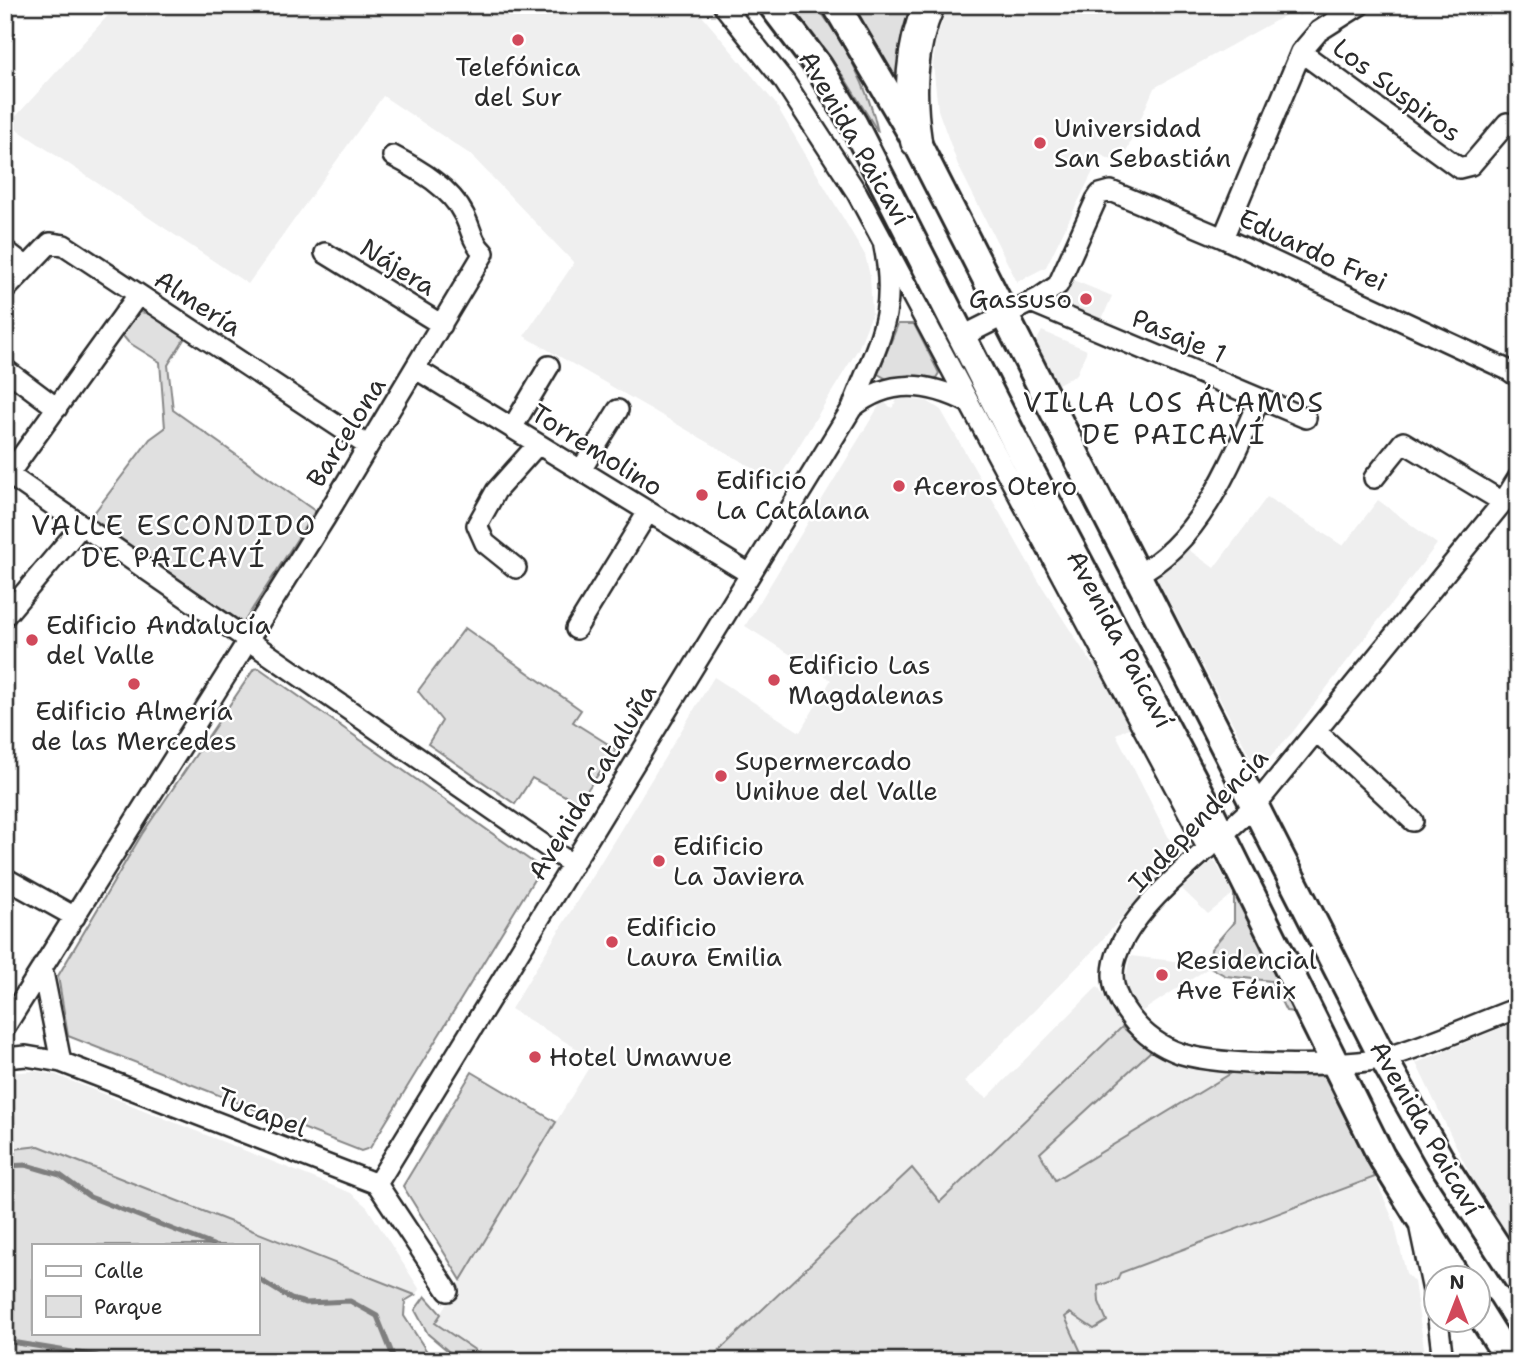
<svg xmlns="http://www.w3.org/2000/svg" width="1523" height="1366" font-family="'Shantell Sans',sans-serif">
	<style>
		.built { fill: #efefef }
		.green { fill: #e0e0e0; stroke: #868686; stroke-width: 2; fill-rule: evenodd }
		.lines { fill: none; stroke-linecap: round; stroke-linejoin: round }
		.stream { stroke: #7e7e7e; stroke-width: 5 }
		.minor-casing { stroke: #2b2b2b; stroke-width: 24 }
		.major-casing { stroke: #2b2b2b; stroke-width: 32 }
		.highway-casing { stroke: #2b2b2b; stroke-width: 35 }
		.minor { stroke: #fff; stroke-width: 19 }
		.major { stroke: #fff; stroke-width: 26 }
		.highway { stroke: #fff; stroke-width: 30 }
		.poi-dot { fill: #d1495b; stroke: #fff; stroke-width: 2.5 }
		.labels { text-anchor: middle; stroke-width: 5; stroke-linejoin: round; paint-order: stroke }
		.poi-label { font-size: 26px; fill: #2b2b2b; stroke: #fff; text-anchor: start }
		.street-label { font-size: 26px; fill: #2b2b2b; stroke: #fff }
		.neighbourhood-label { font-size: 28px; letter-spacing: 2px; fill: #2b2b2b; stroke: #fff }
	</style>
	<rect width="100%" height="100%" fill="#fff"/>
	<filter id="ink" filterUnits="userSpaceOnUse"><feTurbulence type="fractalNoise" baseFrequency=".0143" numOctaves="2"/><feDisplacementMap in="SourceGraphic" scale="14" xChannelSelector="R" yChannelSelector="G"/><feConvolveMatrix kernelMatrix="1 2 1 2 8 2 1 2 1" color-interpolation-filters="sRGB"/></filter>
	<g filter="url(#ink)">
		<path class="built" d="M92,5H693L775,103L865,255L870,276L872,314L858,349L777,482L524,336L574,263L471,155L383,96L248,284L9,124L113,10Z
			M948,5H1315L1299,16L1295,10L1154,88L1121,164L1101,155L1046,267L1017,282L958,165L938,110L933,64L936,40Z
			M1068,278L1112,296L1102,319L1058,300Z
			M1042,331L1087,350L1077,374L1058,384L1036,342Z
			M898,398L927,401L941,410L1038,580L1092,664L1097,660L1131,727L1116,734L1177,854L1089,955L964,1082L987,1098L1098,986L1122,1027L940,1203L912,1169L708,1361H491L435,1323L594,1059L511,1009L714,677L800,732L831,680L745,626L882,401L892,408Z
			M1267,497L1343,546L1378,500L1437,544L1292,733L1261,766H1255L1157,578L1182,545L1214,568Z
			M1212,861H1215L1233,894L1208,914L1182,889Z
			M1130,956L1210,965V967L1141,1012L1124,987Z
			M1518,1021V1245L1512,1248L1501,1239L1416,1063Z
			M1151,1051L1194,1069L1235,1071L1056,1180L1040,1153Z
			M35,1071L56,1075L351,1193L367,1207L420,1290L415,1295L39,1146L5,1150V1073Z
			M1375,1177L1394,1222L1406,1273L1414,1282L1426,1361H1085L1056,1297Z"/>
		<path class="green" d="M786,5H816C844,44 868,85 878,132L844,77Z
			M854,5H920L900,91Z
			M136,311L150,314L186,336L168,365L173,410L315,511L242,625L91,517L150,439L165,428L160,362L128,342L118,330Z
			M898,324H914L939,373L936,378L912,376L887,379L878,374Z
			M465,628L581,710L573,722L616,749L578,803L532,778L515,804L428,744L442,721L418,691Z
			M259,668L541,868L370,1148L361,1151L68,1036L58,976L142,834L254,669Z
			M1234,894L1295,1012L1286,1011L1271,981L1226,976L1210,967L1211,949L1234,922Z
			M1122,1027L1151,1051L1040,1153L1055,1180L1235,1071L1323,1073L1375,1177L1120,1273L1118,1279L1098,1286L1099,1302L1107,1321L1094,1329L1070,1313L1065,1317L1085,1361H708L912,1168L940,1202Z
			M472,1072L556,1122L461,1280L403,1186Z
			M39,1146L415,1295L405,1301L404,1316L433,1361H5V1150ZM33,1245H257V1333H33Z
			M425,1296L441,1314L435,1323L491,1361H460L428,1334L415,1310Z"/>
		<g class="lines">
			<path class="stream" d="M5,1166L26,1165L60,1175L90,1197L213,1245
				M257,1278L291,1299L306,1303L350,1301L377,1316L395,1361
				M5,1341L97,1356L107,1361"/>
			<defs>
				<path id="minor" d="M723,5L784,81L857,193L1208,849
					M1301,52L1459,168L1471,165L1507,123
					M1223,238L1301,52L1319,31L1360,5
					M5,250L27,267
					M325,253L442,325
					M7,288L50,243L64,245L368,446
					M1031,302L1306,418
					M961,337L1039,298L1058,285L1096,200L1100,194L1111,191L1223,238L1508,370L1518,377
					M5,369L57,408
					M416,369L750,574
					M852,408C889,378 928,382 969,403
					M512,428L549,366
					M581,470L618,410
					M5,472L573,865
					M8,475L138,295
					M1374,478L1403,442L1503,502
					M1518,478L1503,502L1264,795C1222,842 1143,893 1119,949C1107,976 1114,996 1131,1018C1144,1035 1161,1047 1182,1054C1221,1066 1343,1068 1383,1058C1428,1046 1474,1024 1518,1008
					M516,568L485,543L477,525L496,491L538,444
					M1136,575C1199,544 1233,460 1259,399
					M5,616L82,525
					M576,629L648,512
					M1317,732L1413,821
					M5,878L75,917
					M42,967L61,1062
					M5,1027L325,518L484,253C471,240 472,230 464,215C451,188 418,169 393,156
					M5,1058L26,1056L61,1062L377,1184L448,1291
					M377,1184L852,408C877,342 899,316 883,241
					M1420,1229L1436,1305
					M1438,1320L1443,1361"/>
				<path id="major" d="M772,5L819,67L853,123L1017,445L1210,811L1381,1156L1457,1278
					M836,5L916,141L1383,1058L1440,1159L1518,1279
					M1478,1310L1510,1361"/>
				<path id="highway" d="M916,141C909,94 910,49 929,5"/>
			</defs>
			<use href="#minor" class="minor-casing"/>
			<use href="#major" class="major-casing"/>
			<use href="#highway" class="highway-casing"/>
			<use href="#minor" class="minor"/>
			<use href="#major" class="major"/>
			<use href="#highway" class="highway"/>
		</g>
	</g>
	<g class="poi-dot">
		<circle cx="518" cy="40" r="7"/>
		<circle cx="1040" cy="143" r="7"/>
		<circle cx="1086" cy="299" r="7"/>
		<circle cx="899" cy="486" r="7"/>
		<circle cx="702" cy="495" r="7"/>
		<circle cx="32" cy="640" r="7"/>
		<circle cx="774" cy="680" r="7"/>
		<circle cx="134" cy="684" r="7"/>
		<circle cx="721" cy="776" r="7"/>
		<circle cx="659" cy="861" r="7"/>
		<circle cx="612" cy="942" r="7"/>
		<circle cx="1162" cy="975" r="7"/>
		<circle cx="535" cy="1057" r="7"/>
	</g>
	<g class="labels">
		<g class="poi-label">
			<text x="518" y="76" text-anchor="middle">Telefónica<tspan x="518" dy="30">del Sur</tspan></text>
			<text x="1054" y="137">Universidad<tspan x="1054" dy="30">San Sebastián</tspan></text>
			<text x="1072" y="308" text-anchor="end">Gassuso</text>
			<text x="716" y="489">Edificio<tspan x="716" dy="30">La Catalana</tspan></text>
			<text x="913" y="495">Aceros Otero</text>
			<text x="46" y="634">Edificio Andalucía<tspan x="46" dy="30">del Valle</tspan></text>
			<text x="788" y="674">Edificio Las<tspan x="788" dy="30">Magdalenas</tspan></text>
			<text x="134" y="720" text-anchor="middle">Edificio Almería<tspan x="134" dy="30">de las Mercedes</tspan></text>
			<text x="735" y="770">Supermercado<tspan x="735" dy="30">Unihue del Valle</tspan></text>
			<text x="673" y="855">Edificio<tspan x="673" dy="30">La Javiera</tspan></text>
			<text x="626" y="936">Edificio<tspan x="626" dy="30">Laura Emilia</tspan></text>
			<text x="1176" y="969">Residencial<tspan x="1176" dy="30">Ave Fénix</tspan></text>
			<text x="549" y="1066">Hotel Umawue</text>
		</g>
		<g class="street-label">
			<text transform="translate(1397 90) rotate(37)" y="9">Los Suspiros</text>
			<text transform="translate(855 138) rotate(60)" y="9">Avenida Paicaví</text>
			<text transform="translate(1313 250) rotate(25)" y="9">Eduardo Frei</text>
			<text transform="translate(398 267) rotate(32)" y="9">Nájera</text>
			<text transform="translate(198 303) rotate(33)" y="9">Almería</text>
			<text transform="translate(1179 336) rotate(23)" y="9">Pasaje 1</text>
			<text transform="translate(346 432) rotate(-58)" y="9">Barcelona</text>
			<text transform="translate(597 450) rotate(32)" y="9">Torremolino</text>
			<text transform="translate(1120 639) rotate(62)" y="9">Avenida Paicaví</text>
			<text transform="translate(592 782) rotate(-59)" y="9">Avenida Cataluña</text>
			<text transform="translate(1198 820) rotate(-46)" y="9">Independencia</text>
			<text transform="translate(262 1112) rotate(21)" y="9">Tucapel</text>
			<text transform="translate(1426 1128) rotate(60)" y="9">Avenida Paicaví</text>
		</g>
		<g class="neighbourhood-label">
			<text x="1174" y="412">VILLA LOS ÁLAMOS<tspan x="1174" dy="32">DE PAICAVÍ</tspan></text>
			<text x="174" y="535">VALLE ESCONDIDO<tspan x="174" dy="32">DE PAICAVÍ</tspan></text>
		</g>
	</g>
	<rect width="1523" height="1366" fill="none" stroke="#fff" stroke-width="28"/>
	<rect x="14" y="14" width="1495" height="1338" fill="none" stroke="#2b2b2b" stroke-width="2.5" filter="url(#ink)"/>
	<rect x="32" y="1244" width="228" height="91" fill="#ffffff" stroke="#aaaaaa" stroke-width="2"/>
	<rect x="46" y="1266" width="35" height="10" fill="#ffffff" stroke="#aaaaaa" stroke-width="2"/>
	<text x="94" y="1278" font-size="21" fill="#2b2b2b">Calle</text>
	<rect x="46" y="1296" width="35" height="21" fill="#e0e0e0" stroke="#aaaaaa" stroke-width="2"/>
	<text x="94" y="1314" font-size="21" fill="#2b2b2b">Parque</text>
	<g transform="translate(1457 1299)"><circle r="33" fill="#ffffff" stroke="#aaaaaa" stroke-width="2"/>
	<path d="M0-5L12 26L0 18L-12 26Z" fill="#d1495b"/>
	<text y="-10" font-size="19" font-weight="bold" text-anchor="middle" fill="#2b2b2b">N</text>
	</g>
</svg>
